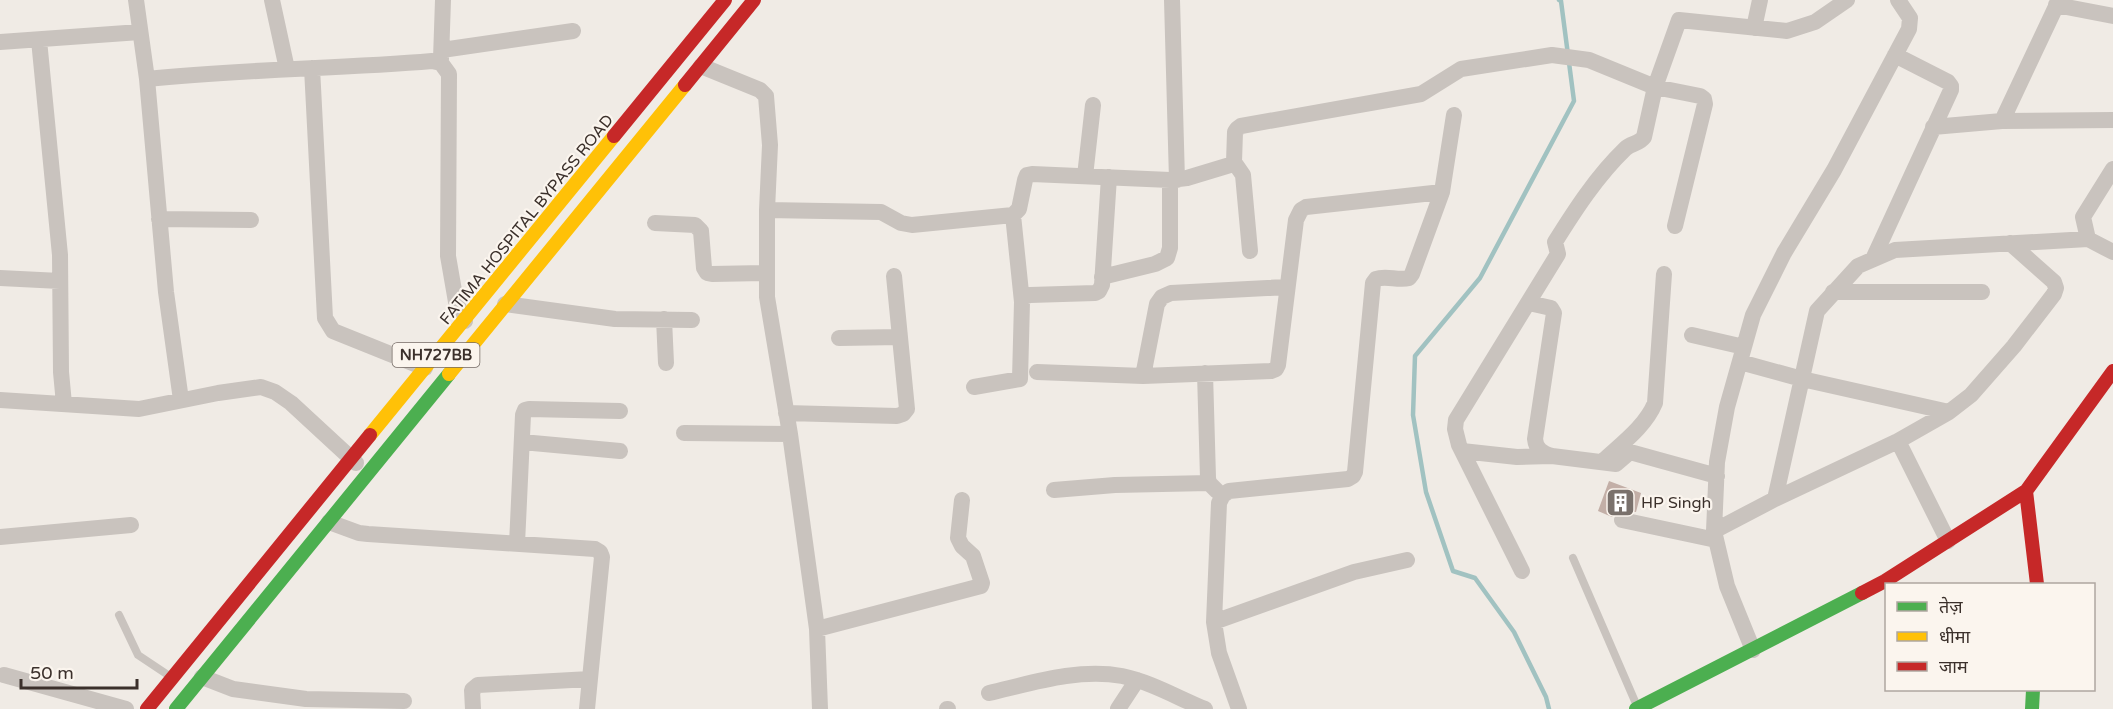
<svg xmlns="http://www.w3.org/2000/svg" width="2113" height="709" font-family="'Varela Round','Noto Sans Devanagari',sans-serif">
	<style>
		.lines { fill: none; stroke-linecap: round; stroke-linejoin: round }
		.stream { stroke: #a1c2c1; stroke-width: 4.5 }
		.building { fill: #c3afa7 }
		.lane { stroke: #c9c3be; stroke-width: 8 }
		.street { stroke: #c9c3be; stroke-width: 16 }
		.fast { stroke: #4caf50; stroke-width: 14 }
		.slow { stroke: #ffc107; stroke-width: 14 }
		.jam { stroke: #c62828; stroke-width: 14 }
		.labels { text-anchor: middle; stroke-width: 4.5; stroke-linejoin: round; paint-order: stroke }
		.shield { fill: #fbf5ee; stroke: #756b66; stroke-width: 1.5 }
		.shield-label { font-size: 15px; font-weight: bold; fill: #3b302b }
		.street-label { font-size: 16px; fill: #3b302b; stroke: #fbf5ee }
		.poi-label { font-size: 16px; fill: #3b302b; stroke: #fbf5ee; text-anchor: start }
	</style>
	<rect width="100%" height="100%" fill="#f0ebe5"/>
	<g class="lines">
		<path class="stream" d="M1549,709L1546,697L1514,632L1475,578L1453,571L1426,492L1413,415L1415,356L1480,278L1574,101L1561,1L1559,0"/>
	</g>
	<path class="building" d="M1609,481L1641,493L1636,512L1619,510L1612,517L1598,511Z"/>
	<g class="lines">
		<path class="lane" d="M1573,558L1637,706
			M119,615L138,655L168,675"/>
		<path class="street" d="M136,0L147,79
			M272,0L287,69
			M1172,0L1177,180
			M2056,5L2113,16
			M1754,28L1760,0
			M39,40L60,255L61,372L64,404
			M0,42L140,32
			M442,50L573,31
			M441,59L443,0
			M701,66L760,90L766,96L770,145L767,210V297L790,434L817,629L820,709
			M312,68L325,318L333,331L425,368
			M2002,121L2113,120
			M1933,127L2002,121L2059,0
			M1234,162L1243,175L1250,251
			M2113,169L2083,217L2088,239L2113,252
			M1085,176L1093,105
			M767,210L881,212L901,223L912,225L1013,215L1019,209L1025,180L1027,175L1032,174L1170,180L1187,178L1230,165L1234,162L1235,132L1237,129L1241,126L1421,94L1461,69L1552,55L1589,60L1655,87L1679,20L1787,31L1815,22L1847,0
			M1013,215L1022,302
			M159,219L251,220
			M655,223L695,225L701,231L704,268L707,273L712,274L767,273
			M1873,259L1951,90V86L1948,82L1895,55
			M1102,277L1155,264L1167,258L1170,248V180
			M0,278L60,281
			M1833,292H1982
			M1529,303L1551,308L1554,313L1535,439C1536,449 1542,453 1552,456L1616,464L1630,452L1717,476
			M505,304L615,319L692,320
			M664,319L666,363
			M1692,335L1744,347
			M839,338L900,337
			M1740,362L1802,379L1949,412
			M1037,372L1143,376L1271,371L1276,369L1278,365L1296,220L1301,210L1306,207L1442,192
			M1205,373L1208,478L1209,483L1217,491
			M1143,376L1157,304L1162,297L1171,293L1287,287
			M974,387L1020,379L1022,302L1024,297L1030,295L1095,293L1099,291L1102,285L1109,177
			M0,400L139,409L218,393L261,387L275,392L291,403L356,463
			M181,400L166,292L147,79C242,69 337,69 432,61L441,63L449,74L448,256L456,302L465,321
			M786,413L897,416L903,414L907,409L894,276
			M684,433L790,434
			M1898,441L1948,541
			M522,442L620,451
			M1462,451L1517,457L1551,456
			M1602,462C1621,444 1645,427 1655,403L1664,274
			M1054,490L1115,485L1209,483
			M1775,499L1898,441L1949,412L1971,395L2014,346L2054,294L2056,288L2054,282L2010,243
			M1622,520L1716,540
			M329,522L359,533L368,534L595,549L600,552L602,557L587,709
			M1714,531L1717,462L1727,407L1753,315L1784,253L1834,170L1909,29L1910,18L1898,0
			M0,537L131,525
			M517,544L523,415L525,410L529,409L620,411
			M1522,571L1459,445L1455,429L1456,420L1558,254L1555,242C1575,210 1597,176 1625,149C1631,143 1639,144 1644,137L1655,87L1700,96L1704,99L1705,104L1675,226
			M1214,622L1354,572L1407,560
			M817,629L981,586L982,583L973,556L962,546L958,538L962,500
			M1753,650L1727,586L1714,531L1775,499L1817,311L1858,266L1895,250L2088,239
			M4,675L126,709
			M202,677L233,689L306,699L404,701
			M989,693C1032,683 1078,668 1122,676C1151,682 1178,698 1205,709
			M473,709L472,690L478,685L590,679
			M947,709H948
			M1118,709L1137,680
			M1239,709L1219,653L1214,622L1219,503L1223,495L1229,491L1348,479L1353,476L1355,472L1373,283L1376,279C1386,275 1398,281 1409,278L1412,274L1442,192L1454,115"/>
		<path class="fast" d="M176,709L449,374
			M1636,709L1862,593
			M2032,709L2033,690"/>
		<path class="slow" d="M449,374L685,85
			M370,435L614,136"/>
		<path class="jam" d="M685,85L754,0
			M614,136L725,0
			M2026,491L2037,584
			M1862,593L1885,581L2026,491L2113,371
			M147,709L370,435"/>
	</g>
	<defs>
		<symbol id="building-square" viewBox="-11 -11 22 22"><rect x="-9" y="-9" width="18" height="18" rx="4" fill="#7a716c" stroke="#fbf5ee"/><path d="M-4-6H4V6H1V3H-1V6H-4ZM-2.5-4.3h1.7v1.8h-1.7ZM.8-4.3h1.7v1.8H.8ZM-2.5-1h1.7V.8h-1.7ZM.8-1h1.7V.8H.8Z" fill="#fff"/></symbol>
	</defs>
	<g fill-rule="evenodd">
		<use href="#building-square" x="1604" y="486" width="33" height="33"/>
	</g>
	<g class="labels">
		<rect class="shield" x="392.5" y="343" width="87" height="24" rx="4.5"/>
		<g class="shield-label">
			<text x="436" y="360">NH727BB</text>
		</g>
		<g class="street-label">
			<text transform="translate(526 219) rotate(-51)" y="6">FATIMA HOSPITAL BYPASS ROAD</text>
		</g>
		<g class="poi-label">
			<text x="1641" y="508">HP Singh</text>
		</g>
	</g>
	<rect x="1885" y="583" width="210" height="108" fill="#fbf5ee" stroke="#aea6a0" stroke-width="1.5"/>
	<rect x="1897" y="602" width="30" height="9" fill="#4caf50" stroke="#aea6a0" stroke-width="1.5"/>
	<text x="1939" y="613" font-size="18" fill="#3b302b">तेज़</text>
	<rect x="1897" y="632" width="30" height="9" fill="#ffc107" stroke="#aea6a0" stroke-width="1.5"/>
	<text x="1939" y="643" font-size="18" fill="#3b302b">धीमा</text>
	<rect x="1897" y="662" width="30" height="9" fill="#c62828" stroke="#aea6a0" stroke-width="1.5"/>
	<text x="1939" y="673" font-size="18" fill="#3b302b">जाम</text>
	<path d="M21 679v9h116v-9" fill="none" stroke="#3b302b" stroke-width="3"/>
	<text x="30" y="679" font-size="18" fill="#3b302b" stroke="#fbf5ee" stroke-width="4.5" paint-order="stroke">50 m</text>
</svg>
